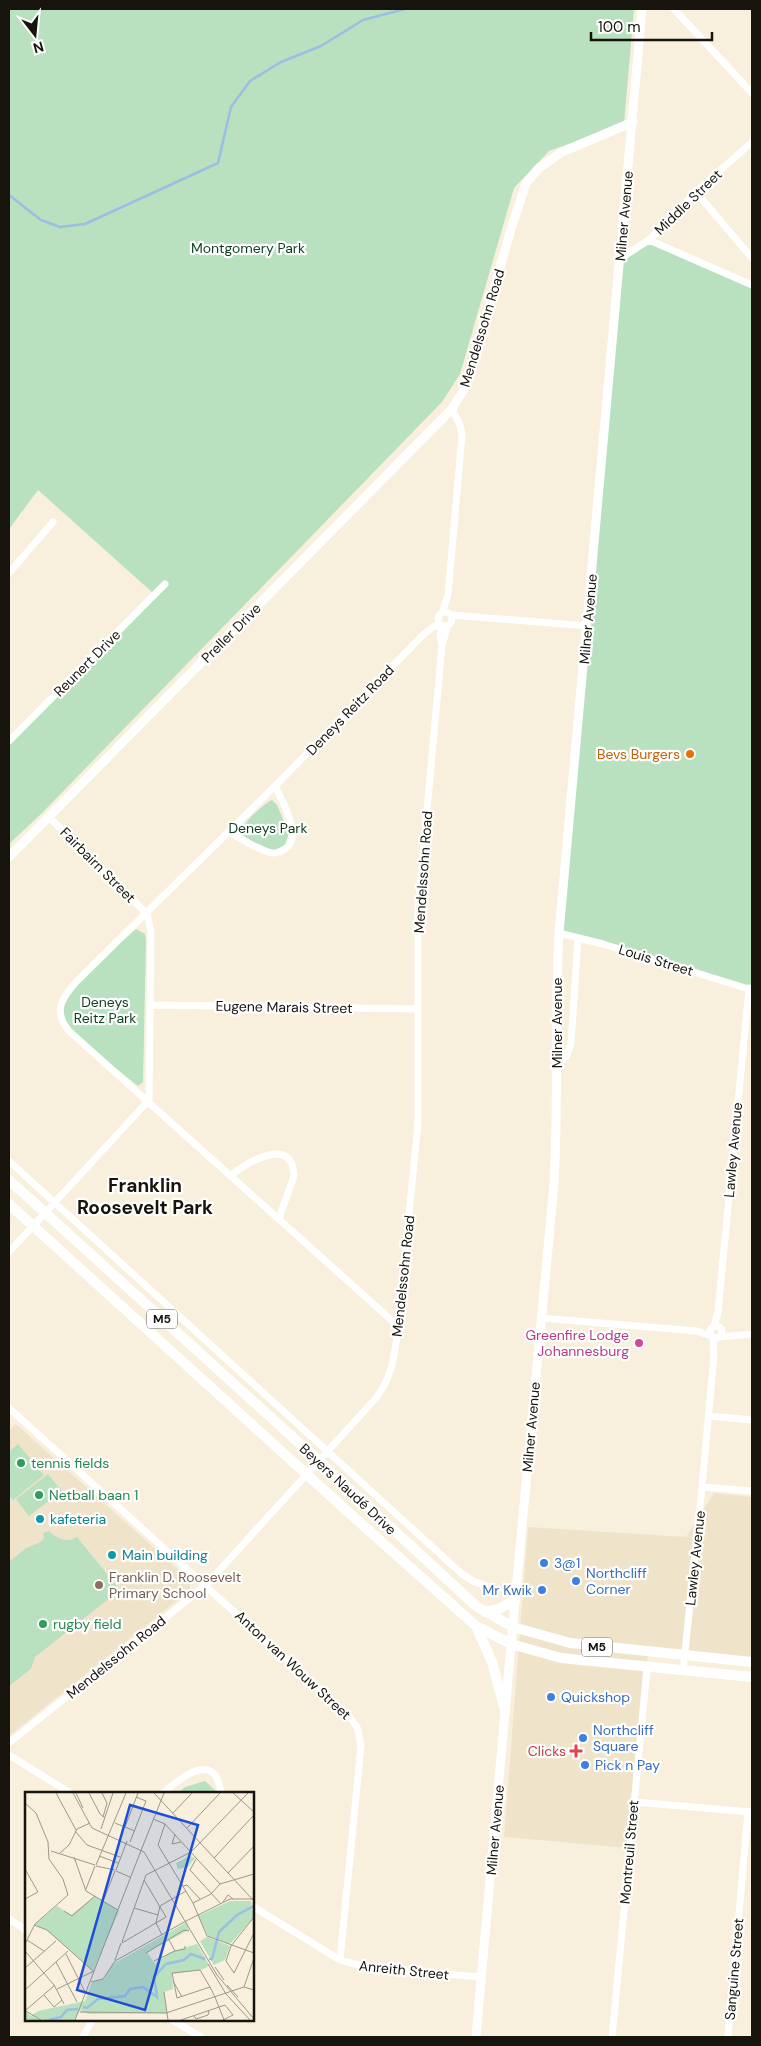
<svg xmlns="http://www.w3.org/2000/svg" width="761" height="2046" font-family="'DM Sans',sans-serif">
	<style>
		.built { fill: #efe4ca }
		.green { fill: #b9e0bf }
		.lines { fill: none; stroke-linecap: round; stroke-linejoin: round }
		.stream { stroke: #9abfe5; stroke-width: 2.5 }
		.minor { stroke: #fff; stroke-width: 7 }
		.tertiary { stroke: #fff; stroke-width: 9 }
		.secondary { stroke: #fff; stroke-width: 9 }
		.primary { stroke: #fff; stroke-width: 10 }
		.food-dot { fill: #e8710a; stroke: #fff; stroke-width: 2 }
		.hotel-dot { fill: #d1479c; stroke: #fff; stroke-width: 2 }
		.leisure-dot { fill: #2e9e5b; stroke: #fff; stroke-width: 2 }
		.culture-dot { fill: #0f9aa8; stroke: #fff; stroke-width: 2 }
		.shop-dot { fill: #3f7fe0; stroke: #fff; stroke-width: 2 }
		.education-dot { fill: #8d6e63; stroke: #fff; stroke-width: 2 }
		.health-dot { fill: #e0444e; stroke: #fff; stroke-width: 2 }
		.labels { text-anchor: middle; stroke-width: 4.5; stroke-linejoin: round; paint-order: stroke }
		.shield { fill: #fff; stroke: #5c5a56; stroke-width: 1 }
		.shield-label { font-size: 12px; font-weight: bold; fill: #16140d }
		.street-label { font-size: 14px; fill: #16140d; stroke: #fff }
		.park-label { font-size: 14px; fill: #0d3e1c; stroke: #fff }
		.food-label { font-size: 14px; fill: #c56008; stroke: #fff; text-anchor: end }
		.hotel-label { font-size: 14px; fill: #b23c85; stroke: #fff; text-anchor: end }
		.leisure-label { font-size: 14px; fill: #27864d; stroke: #fff; text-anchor: start }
		.culture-label { font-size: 14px; fill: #0d838f; stroke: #fff; text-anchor: start }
		.shop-label { font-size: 14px; fill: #366cbe; stroke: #fff; text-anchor: start }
		.education-label { font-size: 14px; fill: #785e54; stroke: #fff; text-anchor: start }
		.health-label { font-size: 14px; fill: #be3a42; stroke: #fff; text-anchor: end }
		.district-label { font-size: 19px; font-weight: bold; fill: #16140d; stroke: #fff }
		.inset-river { fill: none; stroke: #9abfe5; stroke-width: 2.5 }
		.inset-road { fill: none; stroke: #9e988a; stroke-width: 1 }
		.view { fill: #1d4ed8; fill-opacity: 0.15; stroke: #1d4ed8; stroke-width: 2.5 }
		.inset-edge { fill: none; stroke: #16140d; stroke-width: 2.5 }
	</style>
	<rect width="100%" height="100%" fill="#f8f0dd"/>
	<path class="built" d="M16,1424L190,1580V1590L9,1736V1431Z
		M714,1493L752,1497V1660L648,1652L628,1848L504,1837L528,1527L686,1537Z"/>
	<path class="green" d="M9,9H634L624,124L549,151L514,188L460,374L442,402L41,814L9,844V743L153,593L38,490L9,529Z
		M649,240L752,285V990L559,933L621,258Z
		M272,800L277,805L289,833L284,847L274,851L244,838C237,824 259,810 268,802Z
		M136,929L145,934L146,940L143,1082L138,1086L69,1031C63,1024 58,1012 62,1002C70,983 118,945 136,929Z
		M18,1444L44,1475L13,1500L9,1495V1452Z
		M48,1474L62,1491L29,1516L16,1499Z
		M49,1531C57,1539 67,1543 77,1537L120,1590L35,1657L31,1669L9,1686V1562L26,1548L41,1542L44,1538L43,1533Z
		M205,1781L218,1793L177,1794L185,1787Z"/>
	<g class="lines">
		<path class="stream" d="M9,195L41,220L60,227L85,224L218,163L231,107L250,81L281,62L321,46L363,20L405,9"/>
		<path class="minor" d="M674,9L752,93
			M696,192L752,258
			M649,240L752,285
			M621,258L649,240L696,192L752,142
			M9,573L53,522
			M438 619a7 7 0 1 1 14 0a7 7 0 1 1-14 0Z
			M442,613L448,595L462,435L460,425L452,409
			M451,615L587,626
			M441,625L440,636L442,644
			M9,741L165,584
			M229,832C241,838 254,848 268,852C274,854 281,852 286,848C303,836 282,801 275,786
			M559,933L603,944L752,990
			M151,1005L418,1009
			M557,1065L566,1057L571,1044L578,938
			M9,1161L462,1574L473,1581L494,1589
			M231,1175C247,1163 293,1134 294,1176L279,1218
			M9,1252L149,1100L151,932L147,914L49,817
			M541,1318L697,1331L711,1336
			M398,1326L69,1031C53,1012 61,999 76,982L275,786L425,633L439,623
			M710 1332a6 6 0 1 1 12 0a6 6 0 1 1-12 0Z
			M714,1327L718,1312L749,988
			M720,1337L752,1334
			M9,1408L348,1715L357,1727L361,1745L340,1960
			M708,1416L752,1420
			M702,1487L752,1491
			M683,1671L702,1487L714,1355L713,1337
			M9,1743L206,1585L376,1398C393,1376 395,1353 398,1326L418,1123V909L442,645L448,625
			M9,1755L72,1794
			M162,1794C180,1778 216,1748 221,1794
			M634,1802L751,1812
			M252,1906L340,1960L370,1968L481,1977
			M9,1919L26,1930
			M172,2020L201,2037
			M83,2037L92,2020
			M612,2037L647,1668
			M728,2037L748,1812"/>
		<path class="tertiary" d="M476,2037L511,1644"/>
		<path class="secondary" d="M9,857L452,409L466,386L470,372L511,229L526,183L539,168L562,152L633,122
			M511,1644L554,1184C559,1100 554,1017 559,933L642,9"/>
		<path class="primary" d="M9,1180L319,1461L476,1606L513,1627L570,1643L752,1662
			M9,1204L357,1520L476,1626L511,1644L561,1658L752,1677
			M485,1612L499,1609L515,1600
			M476,1626L492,1662L505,1711"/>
	</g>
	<circle class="food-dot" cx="690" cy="754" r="5"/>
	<circle class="hotel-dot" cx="639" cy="1343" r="5"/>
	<g class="leisure-dot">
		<circle cx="21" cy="1463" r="5"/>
		<circle cx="39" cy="1495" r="5"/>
		<circle cx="43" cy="1624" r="5"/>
	</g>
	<g class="culture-dot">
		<circle cx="40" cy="1519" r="5"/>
		<circle cx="112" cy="1555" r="5"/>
	</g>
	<g class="shop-dot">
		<circle cx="544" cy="1563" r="5"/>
		<circle cx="576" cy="1581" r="5"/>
		<circle cx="542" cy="1590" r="5"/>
		<circle cx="551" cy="1697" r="5"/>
		<circle cx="583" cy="1738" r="5"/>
		<circle cx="585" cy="1765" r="5"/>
	</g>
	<circle class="education-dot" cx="99" cy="1585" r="5"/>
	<path class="health-dot" d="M573.5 1743.5h5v5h5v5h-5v5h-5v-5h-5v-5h5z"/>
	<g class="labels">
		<g class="shield">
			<rect x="147" y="1309.5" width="30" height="19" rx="4"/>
			<rect x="582" y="1637.5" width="30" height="19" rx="4"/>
		</g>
		<g class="shield-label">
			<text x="162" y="1323">M5</text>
			<text x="597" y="1651">M5</text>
		</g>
		<g class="street-label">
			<text transform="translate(688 202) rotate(-44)" y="5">Middle Street</text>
			<text transform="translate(624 216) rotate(-85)" y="5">Milner Avenue</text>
			<text transform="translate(482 328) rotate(-73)" y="5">Mendelssohn Road</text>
			<text transform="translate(588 619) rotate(-85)" y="5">Milner Avenue</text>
			<text transform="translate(231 633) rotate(-45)" y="5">Preller Drive</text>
			<text transform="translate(87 663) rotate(-45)" y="5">Reunert Drive</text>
			<text transform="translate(350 710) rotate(-46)" y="5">Deneys Reitz Road</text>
			<text transform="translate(98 865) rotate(45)" y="5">Fairbairn Street</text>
			<text transform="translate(423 872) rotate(-86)" y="5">Mendelssohn Road</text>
			<text transform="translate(656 960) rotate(17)" y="5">Louis Street</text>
			<text transform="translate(284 1007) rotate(1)" y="5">Eugene Marais Street</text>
			<text transform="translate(557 1023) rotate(-90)" y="5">Milner Avenue</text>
			<text transform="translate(733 1150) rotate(-85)" y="5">Lawley Avenue</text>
			<text transform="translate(403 1276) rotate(-84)" y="5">Mendelssohn Road</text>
			<text transform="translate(531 1427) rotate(-85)" y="5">Milner Avenue</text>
			<text transform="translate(348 1489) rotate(43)" y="5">Beyers Naudé Drive</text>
			<text transform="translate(695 1558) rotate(-84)" y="5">Lawley Avenue</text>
			<text transform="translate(116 1657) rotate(-39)" y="5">Mendelssohn Road</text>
			<text transform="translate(293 1665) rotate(43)" y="5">Anton van Wouw Street</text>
			<text transform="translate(495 1830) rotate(-85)" y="5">Milner Avenue</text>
			<text transform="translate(629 1852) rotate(-85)" y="5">Montreuil Street</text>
			<text transform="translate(734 1969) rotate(-85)" y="5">Sanguine Street</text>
			<text transform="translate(404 1970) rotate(6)" y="5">Anreith Street</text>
		</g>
		<g class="park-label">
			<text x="248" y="253">Montgomery Park</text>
			<text x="268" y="833">Deneys Park</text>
			<text x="105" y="1007">Deneys<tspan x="105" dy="16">Reitz Park</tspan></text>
		</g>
		<g class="food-label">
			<text x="680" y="759">Bevs Burgers</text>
		</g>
		<g class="hotel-label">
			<text x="629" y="1340">Greenfire Lodge<tspan x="629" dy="16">Johannesburg</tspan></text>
		</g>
		<g class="leisure-label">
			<text x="31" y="1468">tennis fields</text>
			<text x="49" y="1500">Netball baan 1</text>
			<text x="53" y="1629">rugby field</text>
		</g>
		<g class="culture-label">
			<text x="50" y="1524">kafeteria</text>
			<text x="122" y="1560">Main building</text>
		</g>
		<g class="shop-label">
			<text x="554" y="1568">3@1</text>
			<text x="586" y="1578">Northcliff<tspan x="586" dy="16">Corner</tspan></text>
			<text x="532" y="1595" text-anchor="end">Mr Kwik</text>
			<text x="561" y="1702">Quickshop</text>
			<text x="593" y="1735">Northcliff<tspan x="593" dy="16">Square</tspan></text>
			<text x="595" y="1770">Pick n Pay</text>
		</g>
		<g class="education-label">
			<text x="109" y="1582">Franklin D. Roosevelt<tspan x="109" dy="16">Primary School</tspan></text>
		</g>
		<g class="health-label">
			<text x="566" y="1756">Clicks</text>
		</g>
		<g class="district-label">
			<text x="145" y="1192">Franklin<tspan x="145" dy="22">Roosevelt Park</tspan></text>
		</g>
	</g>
	<g transform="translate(25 1792)">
		<rect width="229" height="229" fill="#f8f0dd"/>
		<path d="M165,64L170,66L163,75L153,77L151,71ZM70,104L94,119L68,179L22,138L9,133L32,114L46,123ZM205,109H226L229,125L205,152L183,144L173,124ZM162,130L164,138L122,160L130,172L145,160L172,152L183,171L184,174L176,178L147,182L148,197L139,200L142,221L65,222L56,220V217L49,228H18L7,224L15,228H0V218L6,224L13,219L60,209L67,190L79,187L88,172ZM182,145L205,154L200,168L189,173L175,149Z" fill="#b9e0bf"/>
		<path class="inset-river" d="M184,167H187L194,140L212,123L229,114M58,215L62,216L73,207L100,204L105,197L118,195L132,205L129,185L141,172L159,168L166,162L180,167M24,228L36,225L42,218L53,217"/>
		<path class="inset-road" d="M31,1L51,38M48,1L67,36L119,60L192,183L229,227M51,1L58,16M64,1L75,22L80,26M77,1L82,11L78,25M129,1L229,109M208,1L229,20M0,11L11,21L23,50L24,67L38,87L43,103L10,132L0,152M148,21L167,1M128,27L140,32L195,92M90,31L110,39M140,32L133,53L168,111L182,144L229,161M100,35L113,1M162,36L195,1M76,37L88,1M50,39L62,53L95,65M150,42L147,52L156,50M105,50L121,9L111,5M117,56L139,1M26,59L70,73M35,61L44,53L52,37L65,31M74,64L93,71M49,65L61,99M189,66L229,23M171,67L165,78L196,112M71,73L101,1M71,74L90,78M0,77L13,100L0,107M91,78L102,49M91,79L105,85M203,81L229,54M158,94L162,93L175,107M61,97L70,74M61,99L93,118M78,109L90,79M198,110L203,103L208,107M168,111L186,102L195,92L229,82M109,116L133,123M39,119L47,124L70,104M229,125L206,154L201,169L209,181L229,141M9,133L22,138L68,179M137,143L131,131L135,114L161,99M2,148L19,159M144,148L150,159L160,157V154M97,150L121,83L166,60L223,1M97,151L141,125L119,88M0,159L29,193L39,212M121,161L159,138L164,139M41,162L61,202M90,168L96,151M129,169L150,159M31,170L52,210M183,172L201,202L225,228M190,175L199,188M0,176L31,149M148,189L157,205M66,190L78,187L90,169L161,129L205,107H229M202,193L213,205M185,195L152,206L147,181L175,178L185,195L190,205L199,228M219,195L229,166M32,197L69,179M0,198L43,159M139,200L143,228M19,203L29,215L37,208M1,218L30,193M1,219L16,228M55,220L141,221L219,195L229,198M169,224L171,227L183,223L184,219M50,228L117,56M156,228L200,213L208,223L198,228"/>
		<path class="view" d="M105,13L173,33L120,218L52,198Z"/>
		<rect width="229" height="229" class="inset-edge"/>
	</g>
	<rect width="761" height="2046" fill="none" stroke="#16140d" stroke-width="20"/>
	<g transform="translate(35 35) rotate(164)" stroke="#ffffff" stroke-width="4" paint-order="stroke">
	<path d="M0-4L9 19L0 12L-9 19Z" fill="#16140d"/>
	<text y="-8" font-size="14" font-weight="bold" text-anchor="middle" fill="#16140d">N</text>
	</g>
	<path d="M591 32v8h121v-8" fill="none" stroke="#16140d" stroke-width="2.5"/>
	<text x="598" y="32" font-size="15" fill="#16140d" stroke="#ffffff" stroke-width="4" paint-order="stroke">100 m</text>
</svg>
